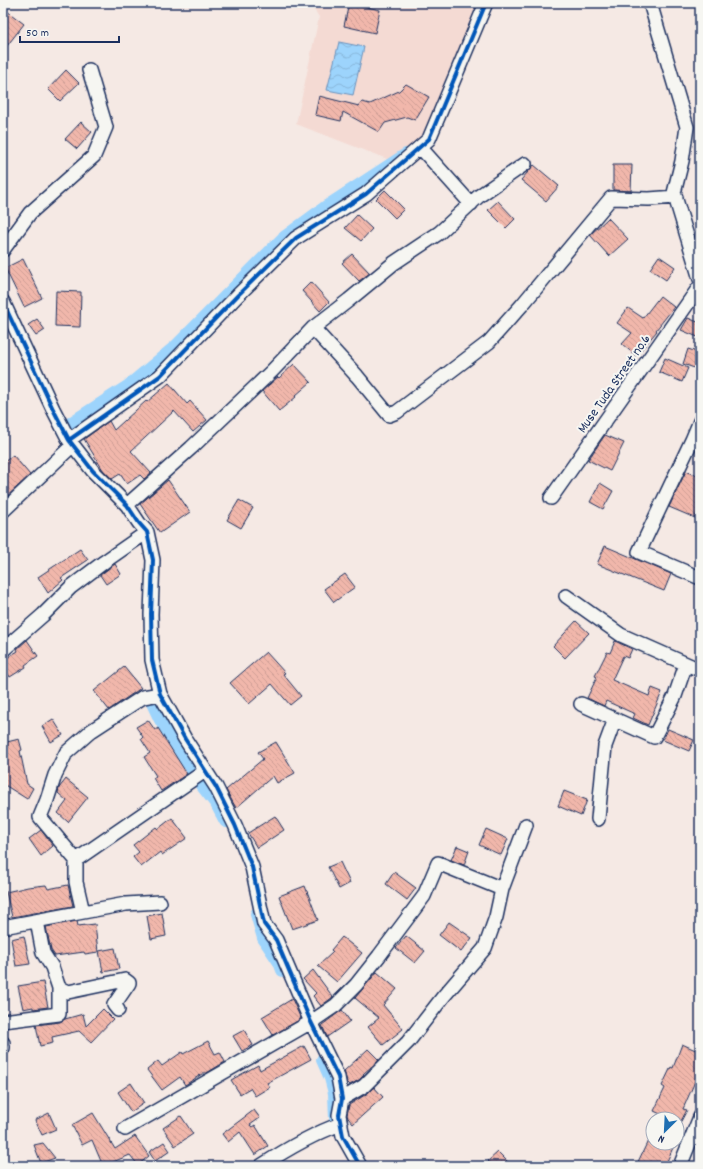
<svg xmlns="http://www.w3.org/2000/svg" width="703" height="1169" font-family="Dekko,sans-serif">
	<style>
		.built { fill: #f4dad3 }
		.water { fill: url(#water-waves); stroke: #6992bd }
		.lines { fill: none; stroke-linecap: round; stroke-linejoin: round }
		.canal { stroke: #9dd4fc; stroke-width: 14 }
		.building { fill: url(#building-back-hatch); stroke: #1b2f5e }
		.minor-casing { stroke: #1b2f5e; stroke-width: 16 }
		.minor { stroke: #f6f6f2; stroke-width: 13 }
		.cycleway-casing { stroke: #f6f6f2; stroke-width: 6 }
		.cycleway { stroke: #0057b8; stroke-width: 4 }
		.labels { text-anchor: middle; stroke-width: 4; stroke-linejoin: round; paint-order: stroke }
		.street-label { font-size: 14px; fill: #1b2f5e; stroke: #f6f6f2 }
	</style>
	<defs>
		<pattern id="water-waves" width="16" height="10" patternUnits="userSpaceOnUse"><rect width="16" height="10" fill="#9dd4fc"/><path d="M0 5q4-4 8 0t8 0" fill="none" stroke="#87b6da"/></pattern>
		<pattern id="building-back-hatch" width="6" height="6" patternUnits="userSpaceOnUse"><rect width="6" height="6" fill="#f1b7ab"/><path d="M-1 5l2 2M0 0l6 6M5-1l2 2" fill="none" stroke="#ce9e96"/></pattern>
	</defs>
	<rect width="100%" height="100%" fill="#f5e9e4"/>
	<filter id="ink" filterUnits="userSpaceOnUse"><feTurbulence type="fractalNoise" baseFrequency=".025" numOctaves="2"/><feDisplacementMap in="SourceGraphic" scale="8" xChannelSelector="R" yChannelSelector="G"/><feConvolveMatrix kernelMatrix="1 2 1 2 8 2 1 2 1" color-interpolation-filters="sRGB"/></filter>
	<g filter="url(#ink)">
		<path class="built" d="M310,3H483L423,141L395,162L296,124L319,17Z"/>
		<path class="water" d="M339,42L364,47L353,95L327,90Z"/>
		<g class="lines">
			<path class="canal" d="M72,423L128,387L176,347L283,239L328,206L406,155
				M152,701L160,718L177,746L199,781L217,804L226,821
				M257,914L264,938L280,962L283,970
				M323,1060L331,1078L335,1093L336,1119"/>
		</g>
		<path class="building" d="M349,3L380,10L375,33L344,26Z
			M3,8L24,24L3,51Z
			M66,70L79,83L60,101L48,89Z
			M406,84L429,97L415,120L407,117L385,123L379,132L343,112L341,121L315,115L319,96L359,106L362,102L370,104L399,91Z
			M81,122L92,132L77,149L65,139Z
			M534,165L559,186L546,201L521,180Z
			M613,165H632L631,191L613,190Z
			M385,190L404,209L395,218L376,199Z
			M498,201L515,219L506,228L488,210Z
			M357,215L372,229L361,241L345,228Z
			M608,218L628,239L609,256L590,235Z
			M352,254L370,273L359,281L342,263Z
			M659,256L675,267L666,280L650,269Z
			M23,259L42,298L24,307L5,268Z
			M311,282L329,302L320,311L302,291Z
			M56,291L81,292L80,327L55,326Z
			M660,296L674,307L656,330L657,331L636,356L622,344L632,333L617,323L628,308L643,318Z
			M688,318L700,323V338L681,330Z
			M37,319L45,330L36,336L28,325Z
			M688,349L700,353V370L683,364Z
			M665,358L688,368L682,382L659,372Z
			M294,364L311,382L295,396L296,397L279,411L262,391L278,377L279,378Z
			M169,383L187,404L190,401L207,420L193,432L174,411L131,451L151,473L144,479L140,475L127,484L120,474L112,479L103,470L84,439L109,421L114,430L146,401L147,402Z
			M605,435L624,443L610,471L588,460Z
			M13,455L30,475L3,500V463Z
			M686,471L700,477V506L695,518L669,507Z
			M168,480L190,512L160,533L140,504Z
			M600,483L613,491L603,509L590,502Z
			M239,500L253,508L241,528L227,520Z
			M605,546L671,574L664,591L597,564Z
			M80,549L88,560L61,578L63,580L48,593L38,577Z
			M115,564L121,574L106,584L100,575Z
			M345,574L355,587L334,602L324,589Z
			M576,621L589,633L565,658L553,646Z
			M27,640L38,656L25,665L26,667L10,677L3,666V660L18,651L17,649Z
			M615,641L632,649L628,658L623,656L612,680L649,696L652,688L662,692L648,725L633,718L635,714L606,701L604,706L587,698L597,677L595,676L607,652L610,653Z
			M266,652L285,673L283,674L301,696L290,705L272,684L249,704L230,683Z
			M124,667L141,688L109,710L94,691Z
			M53,719L63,735L51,742L42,726Z
			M148,720L155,730L158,728L187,774L161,791L153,778L156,776L144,757L150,753L141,739L143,737L136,727Z
			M668,729L694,740L689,751L663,740Z
			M19,739L22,750L20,751L27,784L33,788L27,799L3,784V743Z
			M276,742L295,773L277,783L273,776L236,808L226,790L263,759L258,752Z
			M66,779L88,797L68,822L58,813L67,801L58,793L59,788Z
			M564,791L587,800L581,816L558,806Z
			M275,816L284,830L257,848L248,833Z
			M172,818L187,838L162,855L160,852L141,867L133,857L139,852L133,845L156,827L158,829Z
			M486,829L508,839L501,855L479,845Z
			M41,830L53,846L41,856L29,839Z
			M457,846L469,851L464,865L451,860Z
			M340,862L350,883L339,889L328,867Z
			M394,872L416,888L407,900L386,884Z
			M46,885L48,889L68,885L73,906L12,917L6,892L28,887Z
			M305,886L318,920L292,929L279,896Z
			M162,913L166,936L151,939L147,916Z
			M77,921L78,926L95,924L98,952L85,954L84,952L55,956L51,950L46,927Z
			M449,922L472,938L461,952L439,935Z
			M24,936L30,964L16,966L11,939Z
			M406,936L425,951L415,963L396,948Z
			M342,937L362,953L337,982L318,966L333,952L331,950Z
			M115,948L119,969L103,972L99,951Z
			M313,970L333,997L321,1006L313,996L316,993L303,979Z
			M377,972L397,989L383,1005L403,1029L383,1045L368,1027L379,1018L355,998Z
			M43,982L48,1007L33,1009V1007L23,1009L18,986Z
			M292,999L301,1019L273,1035L262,1017Z
			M103,1009L113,1019L91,1042L79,1031L52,1037L53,1043L40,1046L36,1025L60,1022L65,1019L83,1014L86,1026Z
			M342,1010L350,1021L327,1037L322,1025Z
			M244,1030L253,1045L242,1051L233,1036Z
			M208,1041L215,1054L220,1052L225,1062L205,1074V1072L185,1085L180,1077L162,1090L147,1070L158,1061L162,1066L182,1052L183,1054Z
			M682,1044L700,1052V1070L683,1109L687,1110L680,1123L677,1122V1119H671L654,1111L665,1088L662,1086L671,1067L673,1068Z
			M304,1046L311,1059L267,1083L270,1087L255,1096L250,1088L240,1094L231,1080L258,1065L260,1070Z
			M368,1049L379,1060L363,1074L364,1075L359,1080L350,1085L347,1082L344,1071Z
			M131,1083L144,1103L131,1112L118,1092Z
			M374,1087L383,1097L353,1124L348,1118L347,1115L349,1105L368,1093Z
			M254,1110L260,1118L250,1125L252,1127L255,1125L268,1146L255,1155L240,1132L228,1142L222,1134Z
			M49,1113L56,1129L42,1135L35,1120Z
			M93,1113L115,1149L135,1136L149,1156L138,1165L130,1155L103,1166L92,1140L82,1145L72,1125Z
			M181,1116L193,1134L175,1146L163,1128Z
			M164,1142L170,1151L155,1161L149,1152Z
			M43,1143L55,1158L41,1163L34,1145Z
			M647,1143H675L665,1166H636Z
			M498,1152L512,1166H493L488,1161Z"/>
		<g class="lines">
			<defs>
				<path id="minor" d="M650,3L687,127L682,161L674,193L700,279
					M420,147L471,204
					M3,250L30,213L94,156L106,127L89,70
					M3,302L53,409L69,440L93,471L127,505L139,523L147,532L153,560L151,614L152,660L160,694L185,739L216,787L235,825L252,867L264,924L276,940L311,1022L338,1077L342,1099L339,1115L343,1136L360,1166
					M313,328L357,376L389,415L397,412L489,342L522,305L611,198L649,199L676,197
					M700,421L692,440L639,552L700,578
					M69,440L160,376L238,295L296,238L366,194L429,139L486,3
					M551,498L700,286
					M127,505L191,448L272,371L313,328L349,300L394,263L439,233L479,196L525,164
					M3,511L73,445
					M566,596L621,635L700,670
					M3,650L43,615L71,587L104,562L147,532
					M581,704L654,737L675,696L686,664
					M598,819L605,746L615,719
					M76,860L40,817L47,800L55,775L66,753L91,731L143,697L160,694
					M83,912L76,882V860L205,771
					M3,927L126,904L160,902
					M59,988L68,992L125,980L129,983L114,1005L118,1010
					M3,1021L59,1014V988L52,967L43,953L37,921
					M3,1043V1048
					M342,1099L364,1086L408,1042L443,997L485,948L496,917L502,889
					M125,1129L311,1022L336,1005L356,985L379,956L424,896L438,863L502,889L526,825
					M261,1166C287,1149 312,1134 341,1124
					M680,1166L700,1117"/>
			</defs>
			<use href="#minor" class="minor-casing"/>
			<use href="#minor" class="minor"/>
			<defs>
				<path id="cycleway" d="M3,302L53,409L69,440L93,471L127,505L139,523L147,532L153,560L151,614L152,660L160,694L185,739L216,787L235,825L252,867L264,924L276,940L311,1022L338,1077L342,1099L339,1115L343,1136L360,1166
					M69,440L160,376L238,295L296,238L366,194L429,139L486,3"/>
			</defs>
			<use href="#cycleway" class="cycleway-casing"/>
			<use href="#cycleway" class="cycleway"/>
		</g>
	</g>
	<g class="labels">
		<g class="street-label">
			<text transform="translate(613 383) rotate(-55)" y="5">Muse Tuda Street no.6</text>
		</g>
	</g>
	<rect width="703" height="1169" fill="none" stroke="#f6f6f2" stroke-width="16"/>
	<rect x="8" y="8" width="687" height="1153" fill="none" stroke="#1b2f5e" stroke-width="1.5" filter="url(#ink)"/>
	<g transform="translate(665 1131) rotate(204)"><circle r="19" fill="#f6f6f2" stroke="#9ea6b7"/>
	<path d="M0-3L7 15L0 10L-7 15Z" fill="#1f6fb2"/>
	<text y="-6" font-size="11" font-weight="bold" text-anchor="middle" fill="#1b2f5e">N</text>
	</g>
	<path d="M20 36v6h99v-6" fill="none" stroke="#1b2f5e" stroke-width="2"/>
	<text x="26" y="36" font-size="12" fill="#1b2f5e" stroke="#f6f6f2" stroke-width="3" paint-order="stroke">50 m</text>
</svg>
